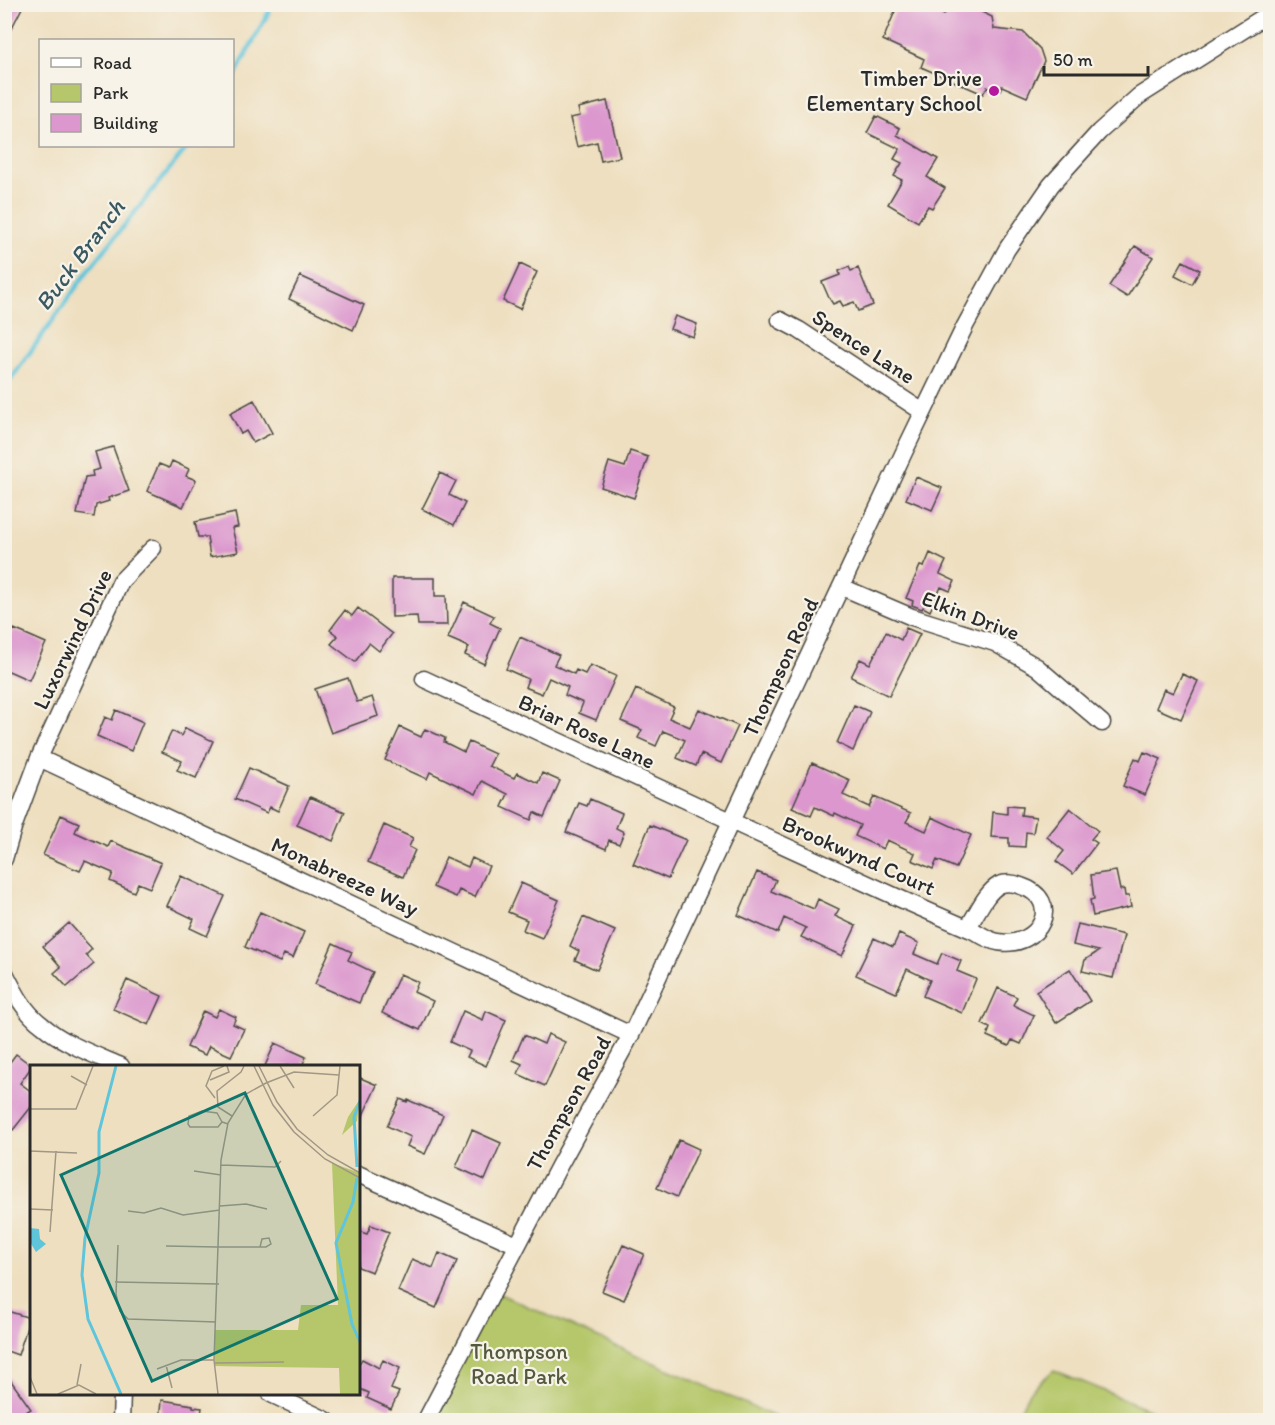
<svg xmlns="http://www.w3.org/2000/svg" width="1275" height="1425" font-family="Itim,sans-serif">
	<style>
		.green { fill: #b5c76a; stroke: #70794a; stroke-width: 1.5 }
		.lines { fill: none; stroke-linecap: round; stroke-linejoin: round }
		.stream { stroke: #5ec5db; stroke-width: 4.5 }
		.building { fill: #db97ce }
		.minor-casing { stroke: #484641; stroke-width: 19 }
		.minor { stroke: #fff; stroke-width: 16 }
		.poi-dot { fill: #b5179e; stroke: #f7f3e8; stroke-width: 2 }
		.labels { text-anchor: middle; stroke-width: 4.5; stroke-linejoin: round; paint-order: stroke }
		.poi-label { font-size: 22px; fill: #2b2b2b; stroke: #f7f3e8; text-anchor: end }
		.street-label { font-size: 22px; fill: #2b2b2b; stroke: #f7f3e8 }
		.park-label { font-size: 22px; fill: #545a3e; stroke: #f7f3e8 }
		.water-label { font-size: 24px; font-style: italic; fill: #3a5960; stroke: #f7f3e8 }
		.inset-river { fill: none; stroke: #5ec5db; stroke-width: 3 }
		.inset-road { fill: none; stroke: #a09784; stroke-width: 1.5 }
		.view { fill: #0f766e; fill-opacity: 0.15; stroke: #0f766e; stroke-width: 3 }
		.inset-edge { fill: none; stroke: #2b2b2b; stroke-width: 3 }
	</style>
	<rect width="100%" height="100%" fill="#f7f3e8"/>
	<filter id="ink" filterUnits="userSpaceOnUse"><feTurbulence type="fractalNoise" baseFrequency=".0167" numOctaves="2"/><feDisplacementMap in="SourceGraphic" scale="12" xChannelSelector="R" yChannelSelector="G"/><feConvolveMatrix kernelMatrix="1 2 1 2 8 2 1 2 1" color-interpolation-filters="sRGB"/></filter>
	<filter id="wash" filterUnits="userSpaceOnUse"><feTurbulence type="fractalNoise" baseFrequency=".008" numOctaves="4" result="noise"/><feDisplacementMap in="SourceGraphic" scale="24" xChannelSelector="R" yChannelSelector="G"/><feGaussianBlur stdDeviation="1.35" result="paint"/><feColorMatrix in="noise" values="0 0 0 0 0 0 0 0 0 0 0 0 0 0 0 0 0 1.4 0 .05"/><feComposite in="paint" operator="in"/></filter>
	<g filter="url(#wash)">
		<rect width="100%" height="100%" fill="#eedfc0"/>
		<path class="green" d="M493,1291L782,1420H428Z
			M1054,1370L1174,1420H1016L1029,1392Z"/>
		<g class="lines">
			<path class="stream" d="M232,81L273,4
				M4,389L87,272L188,146"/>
		</g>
		<g id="blocks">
			<path class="building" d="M4,4H24L4,43Z
				M898,4H922L944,15L949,4H965L992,17L994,29L1023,32L1040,49L1044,61L1027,97L1002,86L999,92L987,87L983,94L921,67L924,59L883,40Z
				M607,101L620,157L601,161L597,142L577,147L570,118L580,116L578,108Z
				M876,116L900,128L897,135L938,159L927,177L945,188L932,208L928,206L918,222L888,204L902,180L894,176L902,163L894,159L900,149L867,133Z
				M1135,246L1153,257L1127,297L1109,286Z
				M1183,261L1200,270L1192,284L1175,275Z
				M520,264L537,272L520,309L503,301Z
				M849,267L851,271L858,268L873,305L858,311L854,302L843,306L840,301L833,304L829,298L822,282L840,275L839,271Z
				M300,276L364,305L353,330L289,299Z
				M675,316L697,324L693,337L670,329Z
				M254,400L272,433L253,443L246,431L241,434L230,413Z
				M113,447L129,491L108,498L109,501L96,505L94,517L77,514L85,477L93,476L92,471L100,469L95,452Z
				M630,451L648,457L634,498L601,487L609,462L625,467Z
				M172,461L189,469L186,476L196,480L183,507L147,491L159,464L169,468Z
				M440,473L456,481L449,495L465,503L454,525L422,509Z
				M916,477L942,488L932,510L906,499Z
				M235,513L238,527L232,528L238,552L210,557L207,537H198L195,522Z
				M930,553L946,561L940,574L955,581L950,591L941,587L930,611L923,607L922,609L912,605L913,601L906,598L920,566L924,567Z
				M392,578H435V596H446L447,625H418L417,616L392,617Z
				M464,602L494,616L490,623L500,628L484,664L465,655L469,647L448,638Z
				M358,608L392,634L379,651L369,643L355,662L331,644L338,636L330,630L345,610L352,616Z
				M906,628L920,634L889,696L851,677L860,659L870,664L886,632L901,640Z
				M14,629L46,643L29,680L4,669V651Z
				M520,637L559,655L554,665L574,674L576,670L585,674L590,665L616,676L596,720L579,713L583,703L565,695L568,687L549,678L542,694L525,687L528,679L506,669Z
				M1182,674L1198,681L1181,719L1156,708L1164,689L1173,693Z
				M348,678L357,702L372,697L378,716L331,733L315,689Z
				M636,689L674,707L669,718L690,727L699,709L738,726L721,763L701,754L696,766L677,758L685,740L663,731L656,746L638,738L642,730L621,721Z
				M854,705L870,712L853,751L837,743Z
				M116,710L143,722L131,751L97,736L105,717L112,720Z
				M400,727L421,737L425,729L445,738L444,742L464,752L469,742L495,754L489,766L514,778L517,773L538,783L542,773L560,781L544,817L534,812L531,820L502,807L508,794L482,781L476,794L430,772L427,779L385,760Z
				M185,728L213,741L196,778L177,770L182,761L162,752L172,731L181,736Z
				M1144,752L1161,759L1145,795L1123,786L1135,758L1140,761Z
				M812,763L850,780L843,795L869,807L874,797L911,813L906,822L926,831L932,817L971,835L956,868L937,860L933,869L912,860L915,853L887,840L883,849L855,836L860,825L835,813L834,816L815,807L811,816L792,808Z
				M249,768L289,786L278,811L270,807L267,813L235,799Z
				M310,797L345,812L333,841L297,825Z
				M590,799L622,813L616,828L624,832L619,844L609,840L606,849L566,832L579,803L587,806Z
				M1007,806L1022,807L1021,815L1036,817L1033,833L1026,832L1025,847L1009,846V838L991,837L993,812L1007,814Z
				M1070,808L1098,831L1091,839L1097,843L1073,874L1056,861L1064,851L1047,837Z
				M61,815L79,823L75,832L108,847L111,841L161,863L150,888L138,883L134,892L110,881L113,873L85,861L80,871L43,855Z
				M384,825L413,838L409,847L415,850L403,877L368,862Z
				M650,825L686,840L668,879L633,864Z
				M446,857L468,867L472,858L489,866L475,897L459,890L456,897L433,887Z
				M1116,871L1120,890L1124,889L1125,896H1129L1131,907L1093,916L1090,900L1094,899L1091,875Z
				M757,872L776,880L771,891L814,909L818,899L839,909L835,916L856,926L842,956L801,937L806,928L784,918L778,933L738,915Z
				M181,876L225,896L207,936L190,928L194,919L167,906Z
				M521,883L559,900L542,938L523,930L527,920L508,912Z
				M260,912L304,932L293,958L284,954L280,962L245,947Z
				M583,917L615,931L597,970L575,960L579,951L570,946Z
				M69,923L92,949L86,955L94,964L67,987L54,973L61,967L43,946Z
				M1078,924L1124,935L1113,978L1082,971L1085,960L1099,951L1073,945Z
				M899,934L919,943L914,954L937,964L942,953L961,961L957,971L976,979L962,1013L923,996L930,980L907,969L896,993L856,975L874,938L893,947Z
				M333,943L352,952L348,960L373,972L359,1003L315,984Z
				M1070,969L1090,1001L1056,1023L1036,991Z
				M400,974L418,982L414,992L433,1001L420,1030L382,1013Z
				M127,980L162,996L149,1025L113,1009Z
				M998,988L1017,997L1013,1005L1034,1015L1021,1044L1012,1040L1009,1046L987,1036L990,1028L982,1024Z
				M219,1009L236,1017L233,1024L244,1029L231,1056L209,1046L205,1055L187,1047L203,1011L215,1017Z
				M463,1011L483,1020L486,1011L506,1020L486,1066L467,1057L470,1051L450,1042Z
				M548,1034L565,1042L545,1086L518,1074L522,1064L513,1060L524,1035L544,1044Z
				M275,1043L306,1057L302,1066H265Z
				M16,1054L32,1066L20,1083L32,1092V1106L13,1130L4,1124V1070Z
				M358,1077L377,1085L358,1126Z
				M400,1099L407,1102L408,1100L443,1115L425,1154L407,1146L411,1137L387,1126Z
				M472,1130L501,1143L485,1180L456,1167Z
				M679,1140L699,1149L677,1197L657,1188Z
				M371,1225L389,1232L372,1272L358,1267V1231L367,1234Z
				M623,1245L644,1254L624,1300L602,1291Z
				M439,1253L457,1261L436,1308L398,1291L412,1259L433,1268Z
				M4,1310L30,1318L18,1355L4,1350Z
				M362,1359L379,1368L383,1360L400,1368L391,1389L399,1392L391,1409L367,1398L369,1393L358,1388V1366Z
				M4,1371L31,1409L13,1420H4Z
				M162,1400L193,1405V1407L202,1408L200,1420H160Z"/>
		</g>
	</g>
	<g filter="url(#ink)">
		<use href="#blocks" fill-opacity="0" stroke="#484641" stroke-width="1.5"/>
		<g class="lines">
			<defs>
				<path id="minor" d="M780,320L799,330L923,412
					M842,587L912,617L995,643L1037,667L1102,723
					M424,679C583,753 743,827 903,900C926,910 950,921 974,931C981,935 990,941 998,942C1041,949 1064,900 1021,886C1014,883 1007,882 999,885C984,894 977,915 967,928
					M39,758L631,1035
					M4,859L13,828L39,758L121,581L153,548
					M4,971C14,991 24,1012 42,1025C64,1044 95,1055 121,1066
					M358,1174L517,1245
					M271,1394L326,1420
					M121,1420L122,1394
					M426,1420L559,1166L631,1035L905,450L965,326L1007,249L1051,185L1099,132L1139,96L1270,13"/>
			</defs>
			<use href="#minor" class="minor-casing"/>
			<use href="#minor" class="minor"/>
		</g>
	</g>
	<circle class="poi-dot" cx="994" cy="91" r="6"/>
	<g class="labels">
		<g class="poi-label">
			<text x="982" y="86">Timber Drive<tspan x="982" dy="25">Elementary School</tspan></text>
		</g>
		<g class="street-label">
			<text transform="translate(864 346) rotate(33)" y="8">Spence Lane</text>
			<text transform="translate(971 615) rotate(21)" y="8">Elkin Drive</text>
			<text transform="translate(72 639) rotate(-64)" y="8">Luxorwind Drive</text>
			<text transform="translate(780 667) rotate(-65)" y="8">Thompson Road</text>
			<text transform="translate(587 731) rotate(25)" y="8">Briar Rose Lane</text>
			<text transform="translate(859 855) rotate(24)" y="8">Brookwynd Court</text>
			<text transform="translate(345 876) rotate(25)" y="8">Monabreeze Way</text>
			<text transform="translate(568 1103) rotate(-61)" y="8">Thompson Road</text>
		</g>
		<g class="park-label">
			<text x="519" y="1359">Thompson<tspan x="519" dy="25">Road Park</tspan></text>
		</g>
		<g class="water-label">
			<text transform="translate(80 255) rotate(-53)" y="8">Buck Branch</text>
		</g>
	</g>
	<g transform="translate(30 1065)">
		<rect width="330" height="330" fill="#eedfc0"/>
		<path d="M330,34L327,56L312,70L318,52ZM302,98L330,108V329H310L309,303L184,301L185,265H268L271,240H308Z" fill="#b5c76a"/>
		<path d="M0,163L9,164L10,174L16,179L6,187L0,177Z" fill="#5ec5db"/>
		<path class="inset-river" d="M86,1L69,67V108L55,173L52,210L58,254L91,329M327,102L324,52L330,36M327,113L323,137L306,178L322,259L330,277"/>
		<path class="inset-road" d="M224,1L243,40L264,67L295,94L330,113M229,1L247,37L267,64L298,90L330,108M250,1L264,23M41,11L57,20M180,15L199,7L197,1M185,33L176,21L182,6L194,1M0,44H46L63,1M202,51L188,42L187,26L211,7L214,1M283,51L307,30L310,1M192,57L187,48L172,46L159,51L158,59L160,62H188L192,57L198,59M0,86L47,88M191,100L245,102L251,96M164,106L191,110M190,141L216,139L237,144M0,144L23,145M98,146L114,148L131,143L153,150L190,145M20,167L26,86M88,180L86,229L90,246L98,254L186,257M136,181L187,182H236L241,179L239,173L232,174L230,182M85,217L189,219M184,298L254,297M136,300L142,323M127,304L151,295H184M0,312L7,329M47,320L51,299M28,329L49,320L66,329M188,329L184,295L191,95L198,58L216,29L236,18L264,7L309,10"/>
		<path class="view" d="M215,28L307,234L122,316L31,110Z"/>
		<rect width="330" height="330" class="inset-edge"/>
	</g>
	<rect width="1275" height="1425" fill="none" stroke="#f7f3e8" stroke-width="24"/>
	<rect x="39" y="39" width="195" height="108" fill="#f7f3e8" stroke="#a5a39c" stroke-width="1.5"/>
	<rect x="51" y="58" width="30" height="9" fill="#ffffff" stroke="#a5a39c" stroke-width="1.5"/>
	<text x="93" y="69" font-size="18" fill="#2b2b2b">Road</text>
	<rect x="51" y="84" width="30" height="18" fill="#b5c76a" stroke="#a5a39c" stroke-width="1.5"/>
	<text x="93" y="99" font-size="18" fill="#2b2b2b">Park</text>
	<rect x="51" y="114" width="30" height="18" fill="#db97ce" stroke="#a5a39c" stroke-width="1.5"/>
	<text x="93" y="129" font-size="18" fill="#2b2b2b">Building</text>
	<path d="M1044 66v9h104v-9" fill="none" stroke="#2b2b2b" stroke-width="3"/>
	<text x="1053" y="66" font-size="18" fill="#2b2b2b" stroke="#f7f3e8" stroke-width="4.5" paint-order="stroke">50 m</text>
</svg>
